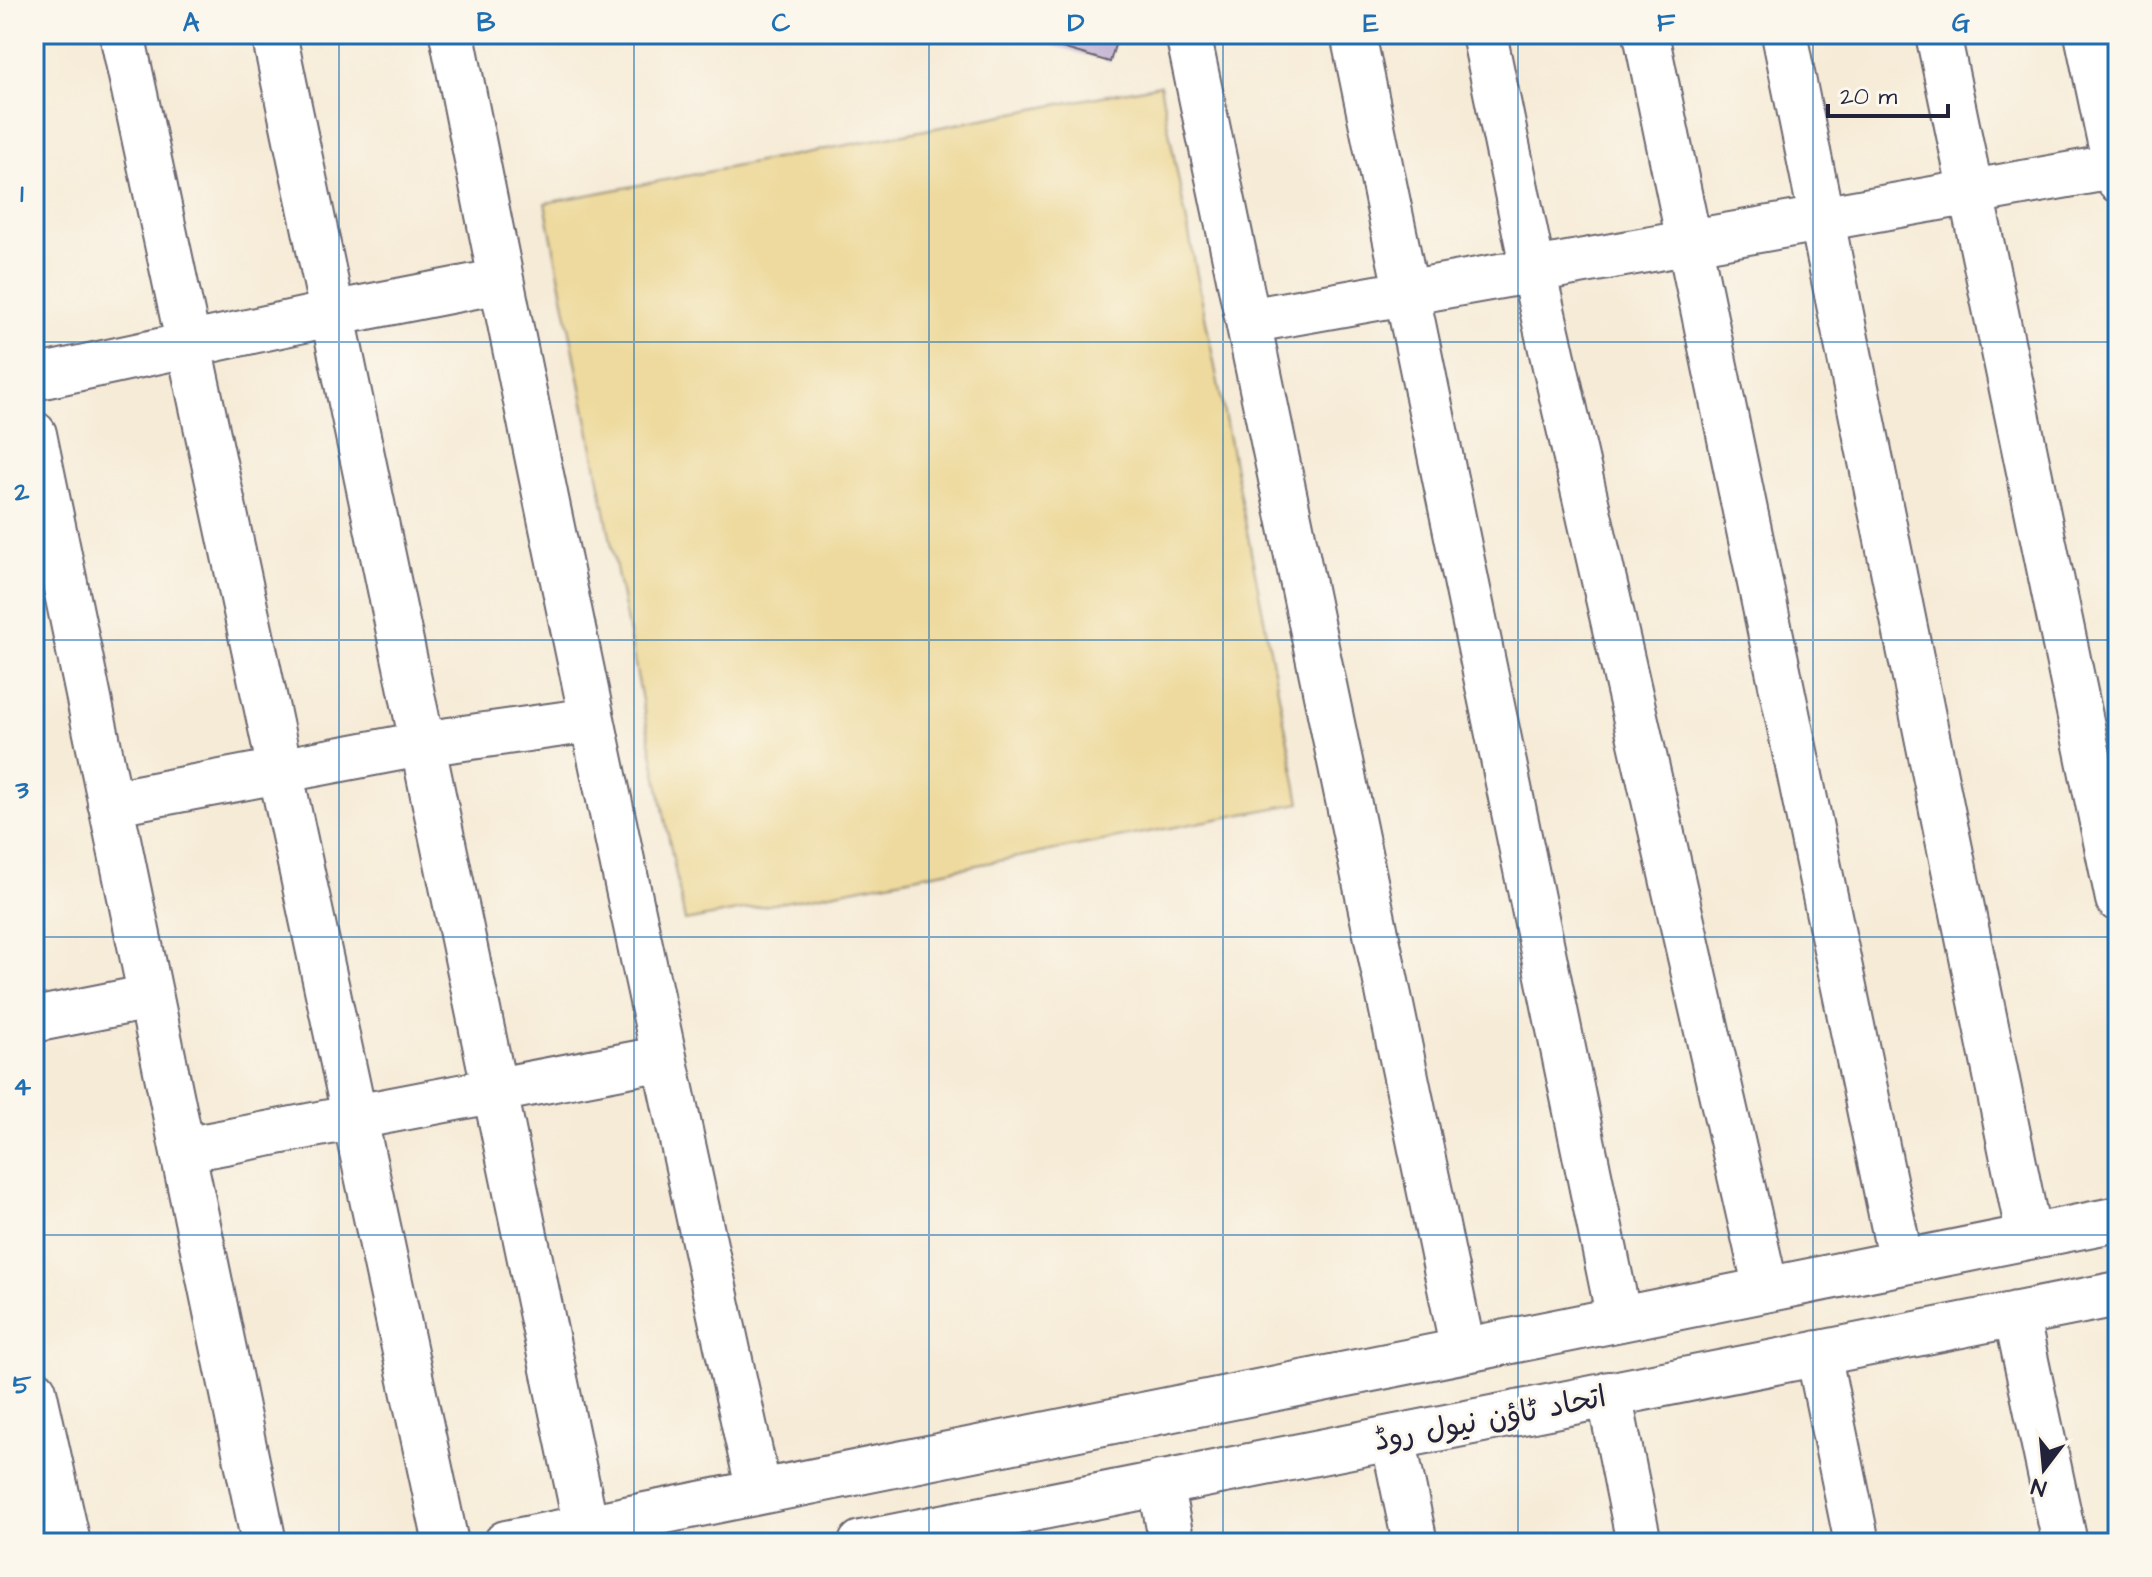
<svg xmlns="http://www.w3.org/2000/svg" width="2152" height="1577" font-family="'Architects Daughter','Playpen Sans Arabic',sans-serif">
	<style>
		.sand { fill: #eeda9e; stroke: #887e6c; stroke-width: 2 }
		.building { fill: #b7a6cf }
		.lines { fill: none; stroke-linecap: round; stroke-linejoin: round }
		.minor-casing { stroke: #6c6872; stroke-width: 48 }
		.minor { stroke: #fff; stroke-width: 44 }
		.grid { fill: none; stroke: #1f6fb2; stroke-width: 2; stroke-opacity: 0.55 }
		.labels { text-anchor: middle; stroke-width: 6; stroke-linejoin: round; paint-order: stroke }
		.street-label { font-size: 30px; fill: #22223b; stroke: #fbf7ec }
		.neatline { fill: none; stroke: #1f6fb2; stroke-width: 3 }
		.grid-label { font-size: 26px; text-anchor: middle; font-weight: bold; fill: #1f6fb2 }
	</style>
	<rect width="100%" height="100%" fill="#fbf7ec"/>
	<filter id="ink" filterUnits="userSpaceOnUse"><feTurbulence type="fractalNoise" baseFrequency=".0125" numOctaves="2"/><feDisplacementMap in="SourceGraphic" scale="16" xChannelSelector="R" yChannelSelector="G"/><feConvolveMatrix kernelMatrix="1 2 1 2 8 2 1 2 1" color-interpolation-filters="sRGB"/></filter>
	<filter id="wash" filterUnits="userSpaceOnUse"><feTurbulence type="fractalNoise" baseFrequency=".006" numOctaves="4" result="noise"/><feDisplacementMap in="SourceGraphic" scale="32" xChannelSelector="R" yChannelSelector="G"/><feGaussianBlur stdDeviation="1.8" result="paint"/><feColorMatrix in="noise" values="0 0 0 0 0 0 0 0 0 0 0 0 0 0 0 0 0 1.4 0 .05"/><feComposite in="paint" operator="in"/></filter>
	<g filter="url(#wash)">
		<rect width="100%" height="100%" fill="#f6ebd7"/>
		<path class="sand" d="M1160,85L1300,803L685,921L545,203Z"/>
		<g id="blocks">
			<path class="building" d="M1014,34H1118L1110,62Z"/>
		</g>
	</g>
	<g filter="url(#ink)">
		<use href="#blocks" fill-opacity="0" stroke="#6c6872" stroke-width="2"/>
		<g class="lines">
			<defs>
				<path id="minor" d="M122,34L446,1543
					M274,34L586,1527
					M452,34C548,521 652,1007 759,1492
					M1188,34L1463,1350
					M1353,34L1619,1319
					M1484,34L1533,270L1766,1289
					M1646,34L1901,1262
					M1784,34L2029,1237
					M1938,34L2118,899
					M2087,34L2118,180
					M1248,321L2118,166
					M34,378L331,314L501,281
					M34,434L264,1543
					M110,803L421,744L592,720
					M34,1020L150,997
					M183,1150L664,1058
					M2016,1314L2065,1543
					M1818,1353L1857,1543
					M34,1391L68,1543
					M1609,1394L1639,1543
					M1393,1438L1415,1543
					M1160,1483L1172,1543
					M506,1543L2118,1219
					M861,1543L2118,1294"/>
			</defs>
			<use href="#minor" class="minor-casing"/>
			<use href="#minor" class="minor"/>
		</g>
	</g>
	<path class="grid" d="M339,34V1543M634,34V1543M929,34V1543M1223,34V1543M1518,34V1543M1813,34V1543M34,342H2118M34,640H2118M34,937H2118M34,1235H2118"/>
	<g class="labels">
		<g class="street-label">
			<text transform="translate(1490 1418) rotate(-11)" y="10">اتحاد ٹاؤن نیول روڈ</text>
		</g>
	</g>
	<rect width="2152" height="1577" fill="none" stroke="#fbf7ec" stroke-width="88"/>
	<g transform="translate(2044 1469) rotate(196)" stroke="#fbf7ec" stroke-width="6" paint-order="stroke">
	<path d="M0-6L14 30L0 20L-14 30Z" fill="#22223b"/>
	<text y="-12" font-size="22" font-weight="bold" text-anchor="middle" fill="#22223b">N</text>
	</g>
	<path d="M1828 104v12h120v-12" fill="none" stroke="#22223b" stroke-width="4"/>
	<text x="1840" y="104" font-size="24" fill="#22223b" stroke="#fbf7ec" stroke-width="6" paint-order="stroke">20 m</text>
	<rect x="44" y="44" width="2064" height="1489" class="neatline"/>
	<g class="grid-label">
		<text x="191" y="31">A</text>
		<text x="486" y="31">B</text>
		<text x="781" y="31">C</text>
		<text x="1076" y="31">D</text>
		<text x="1371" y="31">E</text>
		<text x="1666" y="31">F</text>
		<text x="1961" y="31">G</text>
		<text x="22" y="202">1</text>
		<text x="22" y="500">2</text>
		<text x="22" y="798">3</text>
		<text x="22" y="1095">4</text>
		<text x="22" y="1393">5</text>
	</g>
</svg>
